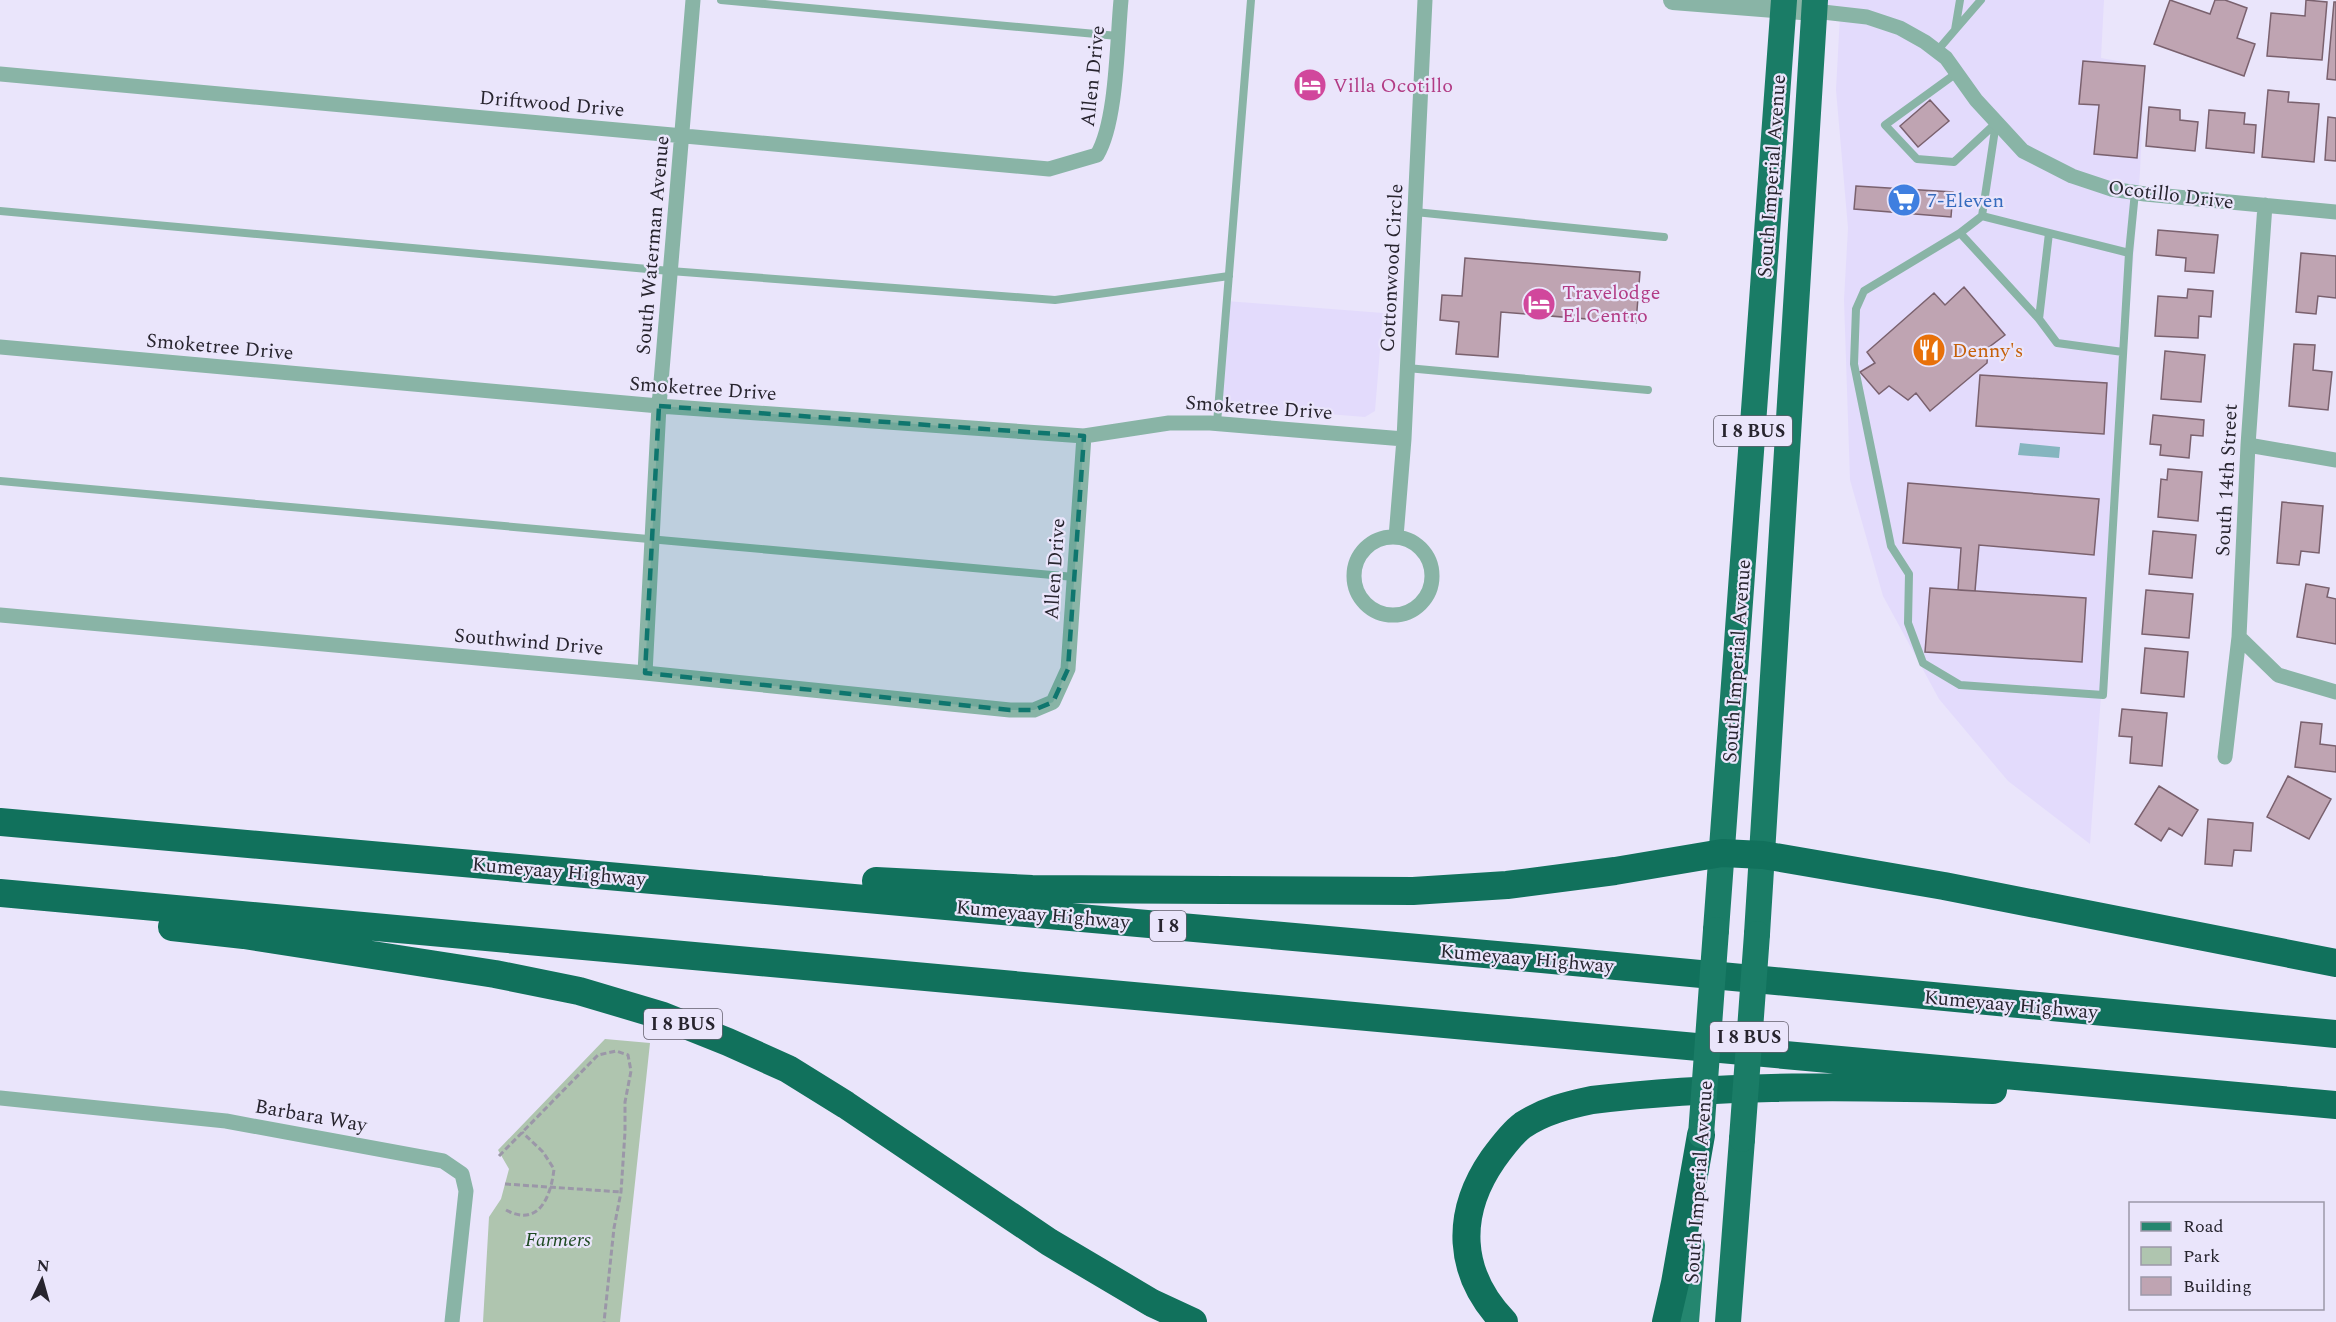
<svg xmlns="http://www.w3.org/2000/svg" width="2336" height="1322" font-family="Spectral,serif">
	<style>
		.built { fill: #e3dbfc }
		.green { fill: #afc5af }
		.water { fill: #85b5bf }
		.building { fill: #bfa4b2; stroke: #7a616e; stroke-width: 1.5 }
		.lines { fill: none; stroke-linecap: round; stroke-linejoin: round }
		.path { stroke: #9b97a8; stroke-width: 3; stroke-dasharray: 6 3; stroke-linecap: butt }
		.service { stroke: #89b4a6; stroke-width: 8 }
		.minor { stroke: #89b4a6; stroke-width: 15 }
		.tertiary { stroke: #89b4a6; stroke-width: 20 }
		.primary { stroke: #24866f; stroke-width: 24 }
		.trunk { stroke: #1a7c66; stroke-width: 26 }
		.motorway { stroke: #11715c; stroke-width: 28 }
		.trunk-bridge { stroke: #1a7c66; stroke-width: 26 }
		.marked { fill: #0f766e; fill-opacity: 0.2; stroke: #0f766e; stroke-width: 4.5; stroke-dasharray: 12 8; stroke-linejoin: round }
		.labels { text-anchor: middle; stroke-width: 4.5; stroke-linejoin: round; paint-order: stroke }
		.shield { fill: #eae5fb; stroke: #625e6c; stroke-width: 1.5 }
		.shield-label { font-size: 18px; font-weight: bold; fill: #27242e }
		.street-label { font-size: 20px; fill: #27242e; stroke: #eae5fb }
		.hotel-label { font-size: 20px; fill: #b23c85; stroke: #eae5fb; text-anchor: start }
		.shop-label { font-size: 20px; fill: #366cbe; stroke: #eae5fb; text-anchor: start }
		.food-label { font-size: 20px; fill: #c56008; stroke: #eae5fb; text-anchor: start }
		.park-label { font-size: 20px; font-style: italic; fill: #1d4921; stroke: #eae5fb }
	</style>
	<rect width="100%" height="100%" fill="#eae5fb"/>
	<path class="built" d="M1676,0H2104L2101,58L2145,66L2140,171L2090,844L2008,781L1939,699L1883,596L1850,480L1844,300L1848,228L1836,90L1840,15Z
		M1226,301L1383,313L1375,411L1365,417L1217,405Z"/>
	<path class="green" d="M605,1039L650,1043L620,1322H483L489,1217L501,1199L509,1169L498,1150Z"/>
	<path class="water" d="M2020,443L2060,447L2059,458L2018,455Z"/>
	<path class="building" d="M2170,0L2210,14L2215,0H2225L2247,8L2237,38L2255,44L2244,76L2154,44Z
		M2306,0L2327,2L2322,60L2267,56L2271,13L2305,16Z
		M2334,2H2336V80L2327,79Z
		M2083,61L2145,66L2137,158L2094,154L2099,105L2079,104Z
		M2268,90L2289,92L2288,102L2319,104L2314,162L2262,157Z
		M1930,100L1949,121L1918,147L1900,126Z
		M2149,107L2180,110V120L2198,122L2195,151L2146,146Z
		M2209,110L2245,113L2244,124L2256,125L2254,153L2206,148Z
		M2328,117L2336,118V161L2325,160Z
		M1856,186L1953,192L1951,217L1854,209Z
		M2158,230L2218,235L2214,273L2185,271L2186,258L2156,255Z
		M2301,253L2336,256V298L2318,296L2316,314L2296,312Z
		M1465,258L1640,272L1636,323L1501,312L1498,357L1456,354L1459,322L1440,320L1442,295L1462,296Z
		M1964,287L2005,335L1988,348L1987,363L1930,411L1916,393L1908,400L1889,386L1879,394L1860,372L1875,363L1867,352L1934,293L1945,305Z
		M2188,289L2213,291L2211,317L2199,316L2198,338L2155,336L2158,296L2187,298Z
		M2294,344L2315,345L2313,370L2332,372L2328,410L2289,406Z
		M2165,351L2205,355L2201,402L2161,399Z
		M1980,375L2107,383L2104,434L1976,426Z
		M2153,415L2204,420L2203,436L2191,435L2189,458L2160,455L2161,445L2150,444Z
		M2168,469L2202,472L2198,521L2158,517L2161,479L2167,480Z
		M1908,483L2099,499L2094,555L1979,545L1975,591L1958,590L1961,548L1903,543Z
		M2282,502L2323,506L2319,553L2301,551L2299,565L2277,563Z
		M2153,531L2196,535L2192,578L2149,574Z
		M2306,584L2329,588L2327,597L2336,599V644L2297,637Z
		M1930,588L2086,598L2082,662L1925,652Z
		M2146,590L2193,594L2189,638L2142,634Z
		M2145,648L2188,652L2184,697L2141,693Z
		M2122,709L2167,713L2162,766L2130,763L2132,737L2119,736Z
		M2301,722L2322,724L2320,744L2336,746V772L2295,767Z
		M2288,776L2331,799L2309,839L2267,817Z
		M2159,786L2198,810L2182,836L2169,828L2161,841L2135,824Z
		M2208,819L2253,823L2251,851L2234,850L2232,866L2205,864Z"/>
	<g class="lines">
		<path class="path" d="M499,1156L598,1055L616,1051L628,1055L631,1071L625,1102V1132L621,1192L614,1228L604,1322
			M505,1184L621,1192
			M506,1210C539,1228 551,1196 554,1169L543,1152L522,1132"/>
		<path class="service" d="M721,0L1118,36
			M1955,30L1981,0
			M1937,51L1955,30L1960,0
			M1958,72L1885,125L1917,159L1954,162L1995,124
			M1996,123L1982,216L2129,253L2135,192
			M0,211L670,271L1055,300L1229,276
			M1415,212L1664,237
			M1982,216L1960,233L1864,291L1856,309L1854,364L1891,546L1909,574L1908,623L1923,663L1960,685L2103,695L2129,253
			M1960,233L2039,319L2049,233
			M2039,319L2057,343L2123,352
			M1407,368L1648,390
			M1217,423L1251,0
			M0,481L1074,577"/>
		<path class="minor" d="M1814,11L1867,17L1900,28L1925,42L1946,58L1976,100L2023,151L2072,176L2111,189L2145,194L2336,212
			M0,74L1049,169L1097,155C1117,122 1117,41 1121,0
			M0,347L659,406L1084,436L1169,423H1210L1404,439
			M2248,445L2336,460
			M1396,537L1404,439L1425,0
			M1354 576a39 39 0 1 1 78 0a39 39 0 1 1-78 0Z
			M0,615L645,673L1010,710H1034L1053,702L1068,669L1084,436
			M2239,637L2278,675L2336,692
			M645,673L659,406L693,0
			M2225,757L2239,637L2248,445L2265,205
			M0,1098L226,1121L443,1161L462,1174L466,1191L452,1322"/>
		<path class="tertiary" d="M1673,0L1814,11"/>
		<path class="primary" d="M1687,1322L1693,1245"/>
		<path class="trunk" d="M1716,930L1784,0
			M1757,934L1815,0
			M1728,1322L1742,1139"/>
		<path class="motorway" d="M0,822L1542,959L2336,1034
			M876,881L1032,889L1413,891L1507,885L1615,871L1722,853L1763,855L1944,886L2336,963
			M0,893L2336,1105
			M172,927L244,935L495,974L579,991L663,1016L728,1042L788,1069L846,1105L1049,1242L1152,1303L1193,1322
			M1504,1322C1457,1273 1455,1214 1493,1159C1501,1148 1512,1133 1523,1125C1544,1111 1568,1105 1592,1100C1725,1084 1859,1086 1993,1090
			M1666,1322L1675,1283L1701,1135"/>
		<path class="trunk-bridge" d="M1701,1135L1716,930
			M1742,1139L1757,934"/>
	</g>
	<path class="marked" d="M659,406L1084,436L1068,669L1053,702L1034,710H1010L645,673Z"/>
	<defs>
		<symbol id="hotel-disc" viewBox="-11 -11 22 22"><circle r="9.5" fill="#d1479c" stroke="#eae5fb"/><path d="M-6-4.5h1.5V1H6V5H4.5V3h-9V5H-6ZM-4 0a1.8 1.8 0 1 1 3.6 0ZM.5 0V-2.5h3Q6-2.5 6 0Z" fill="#fff"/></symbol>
		<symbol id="supermarket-disc" viewBox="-11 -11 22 22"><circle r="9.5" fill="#3f7fe0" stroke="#eae5fb"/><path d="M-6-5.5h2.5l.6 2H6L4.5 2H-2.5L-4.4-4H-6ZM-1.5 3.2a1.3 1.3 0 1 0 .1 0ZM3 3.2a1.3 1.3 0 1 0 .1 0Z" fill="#fff"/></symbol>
		<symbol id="restaurant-disc" viewBox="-11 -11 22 22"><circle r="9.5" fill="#e8710a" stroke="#eae5fb"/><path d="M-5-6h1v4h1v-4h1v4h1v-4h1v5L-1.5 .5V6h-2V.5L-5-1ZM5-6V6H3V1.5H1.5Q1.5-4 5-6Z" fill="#fff"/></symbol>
	</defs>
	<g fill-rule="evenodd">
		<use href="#hotel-disc" x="1291" y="66" width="38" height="38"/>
		<use href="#supermarket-disc" x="1885" y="181" width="38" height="38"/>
		<use href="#hotel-disc" x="1520" y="285" width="38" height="38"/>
		<use href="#restaurant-disc" x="1910" y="331" width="38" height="38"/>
	</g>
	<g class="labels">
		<g class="shield">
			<rect x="1714" y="416" width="78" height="30" rx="4.5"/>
			<rect x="1150" y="911" width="36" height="30" rx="4.5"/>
			<rect x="644" y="1009" width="78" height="30" rx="4.5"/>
			<rect x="1710" y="1022" width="78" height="30" rx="4.5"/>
		</g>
		<g class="shield-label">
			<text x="1753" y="437">I 8 BUS</text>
			<text x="1168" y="932">I 8</text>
			<text x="683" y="1030">I 8 BUS</text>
			<text x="1749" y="1043">I 8 BUS</text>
		</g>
		<g class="street-label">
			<text transform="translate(1092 76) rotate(-84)" y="7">Allen Drive</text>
			<text transform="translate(552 103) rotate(5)" y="7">Driftwood Drive</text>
			<text transform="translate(1771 176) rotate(-86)" y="7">South Imperial Avenue</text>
			<text transform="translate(2171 194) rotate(7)" y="7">Ocotillo Drive</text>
			<text transform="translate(652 245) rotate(-85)" y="7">South Waterman Avenue</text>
			<text transform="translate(1391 268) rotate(-87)" y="7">Cottonwood Circle</text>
			<text transform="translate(220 346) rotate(5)" y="7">Smoketree Drive</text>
			<text transform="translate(703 388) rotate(4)" y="7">Smoketree Drive</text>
			<text transform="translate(1259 407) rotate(4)" y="7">Smoketree Drive</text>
			<text transform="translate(2226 480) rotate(-87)" y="7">South 14th Street</text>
			<text transform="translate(1054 569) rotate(-86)" y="7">Allen Drive</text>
			<text transform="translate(529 641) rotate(5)" y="7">Southwind Drive</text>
			<text transform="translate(1736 661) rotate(-86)" y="7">South Imperial Avenue</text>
			<text transform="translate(559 871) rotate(5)" y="7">Kumeyaay Highway</text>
			<text transform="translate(1043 914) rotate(5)" y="7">Kumeyaay Highway</text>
			<text transform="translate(1527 958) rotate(5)" y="7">Kumeyaay Highway</text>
			<text transform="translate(2011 1004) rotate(5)" y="7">Kumeyaay Highway</text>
			<text transform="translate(311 1115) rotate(10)" y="7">Barbara Way</text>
			<text transform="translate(1698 1182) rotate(-86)" y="7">South Imperial Avenue</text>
		</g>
		<g class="hotel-label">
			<text x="1333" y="92">Villa Ocotillo</text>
			<text x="1562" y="299">Travelodge<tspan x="1562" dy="23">El Centro</tspan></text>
		</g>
		<g class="shop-label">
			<text x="1927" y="207">7-Eleven</text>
		</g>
		<g class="food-label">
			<text x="1952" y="357">Denny's</text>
		</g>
		<g class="park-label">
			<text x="558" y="1246">Farmers</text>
		</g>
	</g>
	<rect x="2129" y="1202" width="195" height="108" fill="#eae5fb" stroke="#9c98a9" stroke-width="1.5"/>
	<rect x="2141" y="1222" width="30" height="9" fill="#24866f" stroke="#9c98a9" stroke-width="1.5"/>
	<text x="2183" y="1232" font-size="18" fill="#27242e">Road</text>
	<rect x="2141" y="1247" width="30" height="18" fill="#afc5af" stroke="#9c98a9" stroke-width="1.5"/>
	<text x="2183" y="1262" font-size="18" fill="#27242e">Park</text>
	<rect x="2141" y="1277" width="30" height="18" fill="#bfa4b2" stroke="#9c98a9" stroke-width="1.5"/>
	<text x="2183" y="1292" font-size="18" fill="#27242e">Building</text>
	<g transform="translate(42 1280) rotate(5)" stroke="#eae5fb" stroke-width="4.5" paint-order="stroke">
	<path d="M0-4.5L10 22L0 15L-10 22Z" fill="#27242e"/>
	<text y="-9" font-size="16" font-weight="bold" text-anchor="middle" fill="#27242e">N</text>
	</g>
</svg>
